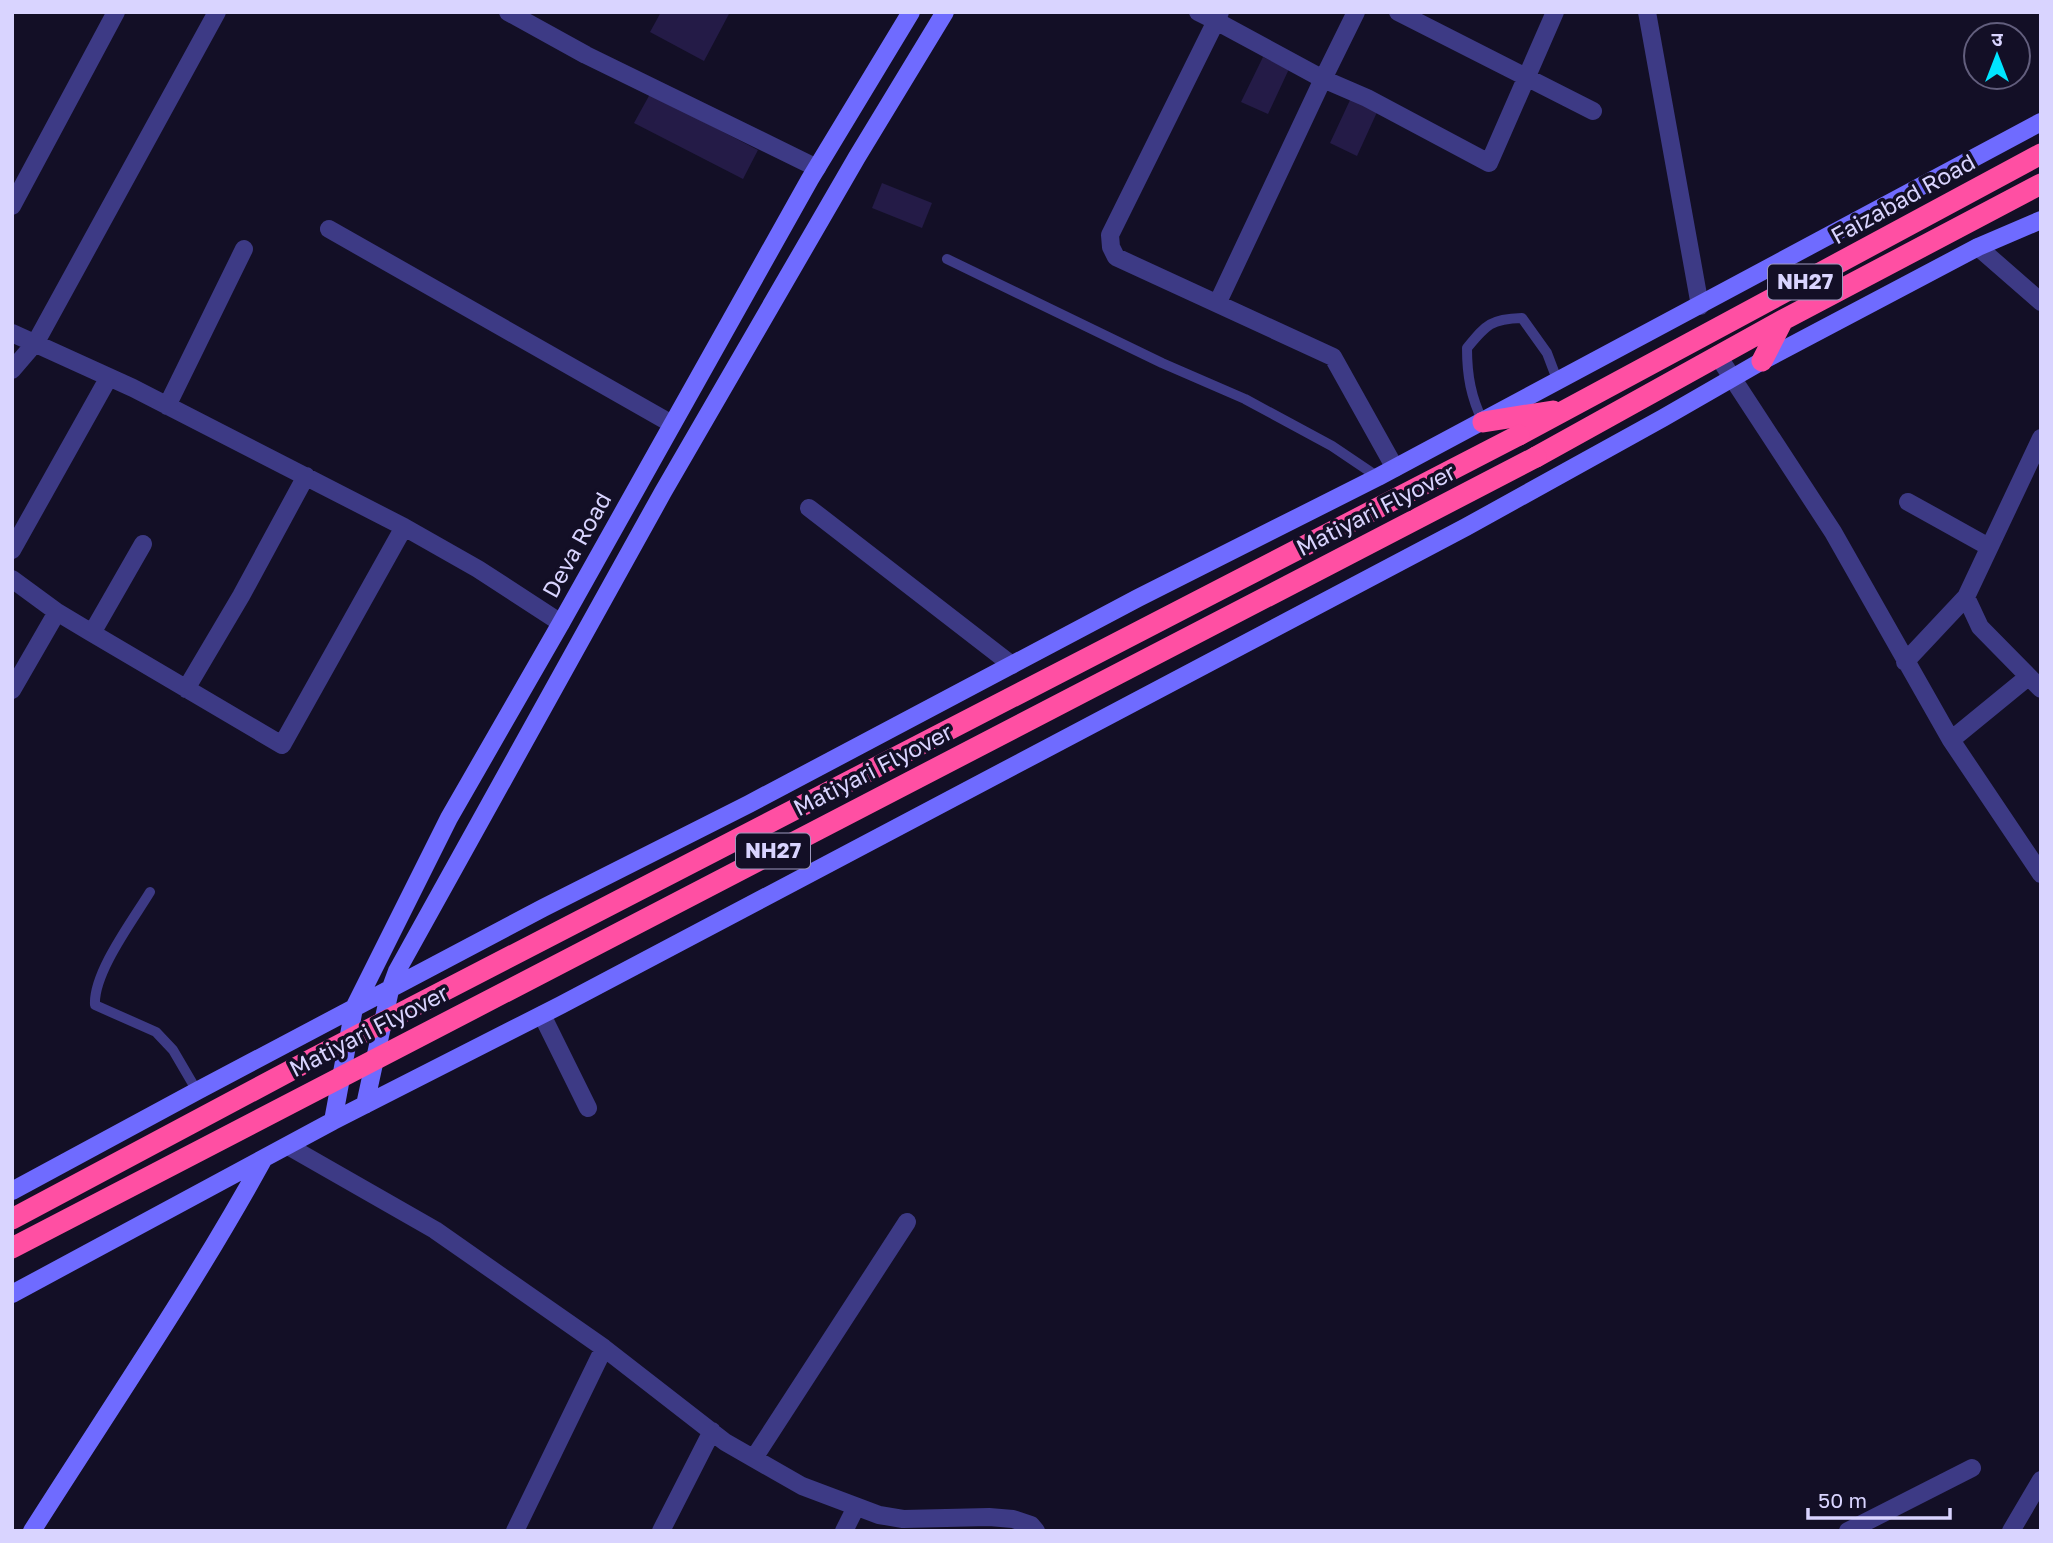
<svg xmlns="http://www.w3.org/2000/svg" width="2053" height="1543" font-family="'Golos Text','Noto Sans Devanagari',sans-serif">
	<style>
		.building { fill: #241b47 }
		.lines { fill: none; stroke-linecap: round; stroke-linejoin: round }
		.lane { stroke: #3d3a85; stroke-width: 10 }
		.street { stroke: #3d3a85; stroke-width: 18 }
		.secondary { stroke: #6f6bff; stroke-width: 18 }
		.highway { stroke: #ff4fa3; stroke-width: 21 }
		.highway-bridge { stroke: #ff4fa3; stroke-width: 21 }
		.labels { text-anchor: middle; stroke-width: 7; stroke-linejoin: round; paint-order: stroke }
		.shield { fill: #130f26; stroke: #9e99be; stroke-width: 2 }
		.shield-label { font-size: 21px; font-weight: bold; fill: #d9d4ff }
		.street-label { font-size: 23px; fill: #d9d4ff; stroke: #130f26 }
	</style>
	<rect width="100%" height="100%" fill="#130f26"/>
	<path class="building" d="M661,12H730L704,61L650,32Z
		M1263,57L1289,69L1268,114L1241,102Z
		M650,94L758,150L743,179L634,123Z
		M1351,98L1378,110L1357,156L1330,143Z
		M882,183L932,203L922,228L872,208Z"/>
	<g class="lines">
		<path class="lane" d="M947,259L1162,363L1245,399L1332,446L1378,477
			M1483,422C1471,397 1467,376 1467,348C1486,325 1490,319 1522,318L1547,353L1558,382
			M150,892C133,920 93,973 95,1005L156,1032L173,1050L197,1091"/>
		<path class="street" d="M508,12L586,55L817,168
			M1198,12L1216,21L1110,235L1111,247L1116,257L1333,357L1395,468
			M1220,12L1216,21L1323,79L1356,12
			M1398,12L1593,111
			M1647,12L1700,306
			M12,206L116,12
			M329,229L672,424
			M1978,247L2041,302
			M1218,302L1323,79L1367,98L1489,163L1555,12
			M12,333L133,388L404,527L478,569L561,623
			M1718,356L1833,532L1951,740L2041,874
			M12,370L36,342L217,12
			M167,406L244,249
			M1908,502L1989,547
			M809,508L1012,665
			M12,550L109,377
			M12,579L57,612L92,633L143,544
			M1966,597L1980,627L2041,689
			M92,633L282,745L404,527
			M1905,662L1966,597L2041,438
			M186,689L241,596L306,476
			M12,690L57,612
			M1951,740L2028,677
			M542,1015L588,1108
			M288,1146L435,1230L604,1348L725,1442L802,1486L879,1515L903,1519L989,1517L1013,1519L1031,1525L1036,1531
			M754,1458L907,1222
			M515,1531L604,1348
			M661,1531L712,1431
			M844,1531L856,1507
			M1848,1531L1972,1468
			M2011,1531L2041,1480"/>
		<path class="secondary" d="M365,1105L390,990L397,971L663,492L857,157L945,12
			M333,1121L354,1008L449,818L561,623L810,179L911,12
			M12,1191L197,1091L543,908L749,804L1138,598L1378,477L2041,122
			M12,1294L333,1121L561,1005L1466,527L1663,418L1762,361L1978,247L2041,220
			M32,1531C110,1408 193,1287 263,1160"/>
		<path class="highway" d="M1762,361L1783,320
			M1483,422L1553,411
			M1519,435L2041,154
			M1536,457L1783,320L2041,184"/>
		<path class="highway-bridge" d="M12,1219L314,1058L1519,435
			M12,1248L1536,457"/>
	</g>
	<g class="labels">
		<g class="shield">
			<rect x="1768" y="264.5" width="74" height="35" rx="5"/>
			<rect x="736" y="833.5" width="74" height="35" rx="5"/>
		</g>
		<g class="shield-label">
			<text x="1805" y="289">NH27</text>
			<text x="773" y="858">NH27</text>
		</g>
		<g class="street-label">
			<text transform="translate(1903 199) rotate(-29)" y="8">Faizabad Road</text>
			<text transform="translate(1376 510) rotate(-27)" y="8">Matiyari Flyover</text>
			<text transform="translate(577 545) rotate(-61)" y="8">Deva Road</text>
			<text transform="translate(873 770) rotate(-27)" y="8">Matiyari Flyover</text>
			<text transform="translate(369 1031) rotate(-27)" y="8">Matiyari Flyover</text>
		</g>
	</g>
	<rect width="2053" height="1543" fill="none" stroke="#d9d4ff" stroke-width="28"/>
	<g transform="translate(1997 56)"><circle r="33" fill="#130f26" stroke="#625e7d" stroke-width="2"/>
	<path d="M0-5L12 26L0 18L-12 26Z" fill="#00e5ff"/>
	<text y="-10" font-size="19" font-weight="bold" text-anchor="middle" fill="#d9d4ff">उ</text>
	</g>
	<path d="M1808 1508v10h142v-10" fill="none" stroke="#d9d4ff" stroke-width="3.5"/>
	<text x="1818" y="1508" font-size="21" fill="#d9d4ff" stroke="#130f26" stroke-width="5" paint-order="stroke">50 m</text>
</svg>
